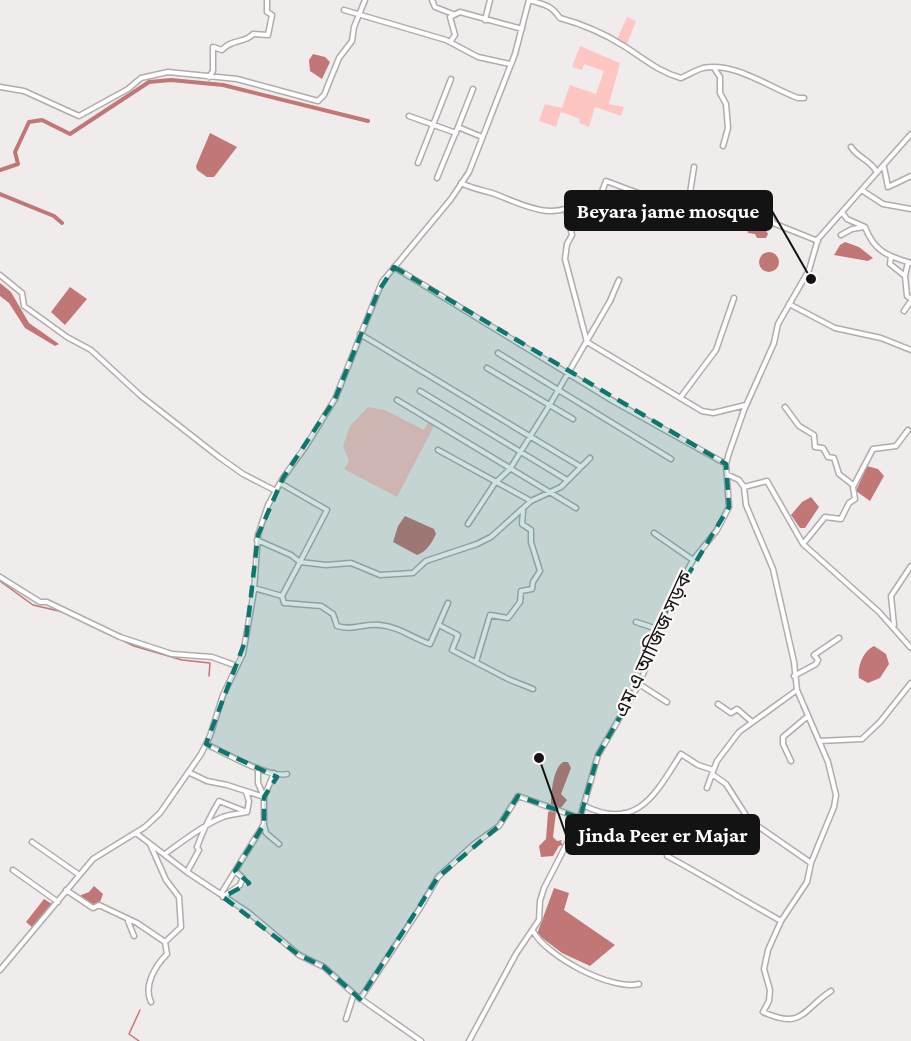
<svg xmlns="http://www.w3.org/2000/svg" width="911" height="1041" font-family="'Crimson Pro','Noto Sans Bengali',serif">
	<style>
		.green { fill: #fdc6c3 }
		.water { fill: #c17775 }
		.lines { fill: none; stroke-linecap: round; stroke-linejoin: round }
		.stream { stroke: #c17775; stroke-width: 1.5 }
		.canal { stroke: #c17775; stroke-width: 4 }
		.minor-casing { stroke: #b0acac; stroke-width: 7 }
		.minor { stroke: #fff; stroke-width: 4 }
		.marked { fill: #0f766e; fill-opacity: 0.2; stroke: #0f766e; stroke-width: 4.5; stroke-dasharray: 12 8; stroke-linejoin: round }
		.labels { text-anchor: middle; stroke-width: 4.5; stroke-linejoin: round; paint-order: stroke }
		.street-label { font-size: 20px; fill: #141313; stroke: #fef9f9 }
		.leader { fill: none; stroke: #141313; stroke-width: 2 }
		.callout-dot { fill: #141313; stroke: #fef9f9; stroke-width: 2 }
		.callout { fill: #141313; stroke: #141313; stroke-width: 2 }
		.callout-label { font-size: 21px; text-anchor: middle; font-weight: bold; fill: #fff }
	</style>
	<rect width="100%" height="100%" fill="#f1ecec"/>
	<path class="green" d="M627,17L636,21L627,44L617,39Z
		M580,46L620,63L609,104L624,107L621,116L595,107L589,127L579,123L580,119L561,112L556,127L539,121L545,104L562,108L570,85L596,94L604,71L584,64L582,70L572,67Z
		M368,407L385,410L424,430L428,422L434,426L397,497L344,469L349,461L343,446L350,426Z"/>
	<path class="water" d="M313,54L325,57L330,62L322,79L310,71L309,60Z
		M210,133L237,147L214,177H207L197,170L196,166Z
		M745,221L763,225L768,234L766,238H757L755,234L748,233Z
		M845,242L859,247L873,258L868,261L834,255L840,245Z
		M759 262a10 10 0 1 1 20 0a10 10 0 1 1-20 0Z
		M0,283L11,292L29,323L59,344L55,346L25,328L9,303L0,296Z
		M70,287L87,299L65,325L51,312Z
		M867,466L878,469L884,476L870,501L856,491Z
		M811,497L819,507L805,528H800L791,515L802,502Z
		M405,516L434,529L436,534C432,543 426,552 417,555L393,542L398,526Z
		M874,646L886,654L889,664L880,678L868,683L859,678C857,667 863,651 874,646Z
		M563,762H568L571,768L561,794L567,800L560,809L551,805C551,793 553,769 563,762Z
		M553,810L556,812L553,837L557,841L562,840L561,842L563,845L559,846L553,856L541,857L539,846L546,839L548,812Z
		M94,886L103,894L100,902L94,906L81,898V895L89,892Z
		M554,888L569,893L564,910L615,945L590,966L562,953L537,934Z
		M44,899L52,904L33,928L26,922Z"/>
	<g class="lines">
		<path class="stream" d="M0,581L33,605L63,612L134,646L182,660L210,663L209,676
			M139,1041L129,1034L140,1010"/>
		<path class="canal" d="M0,170L18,164L15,152L29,122L42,120L70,134L149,82L171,80L223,85L368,121
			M0,194L54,216L62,223"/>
		<defs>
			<path id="minor" d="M432,0L435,7L453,14
				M529,0C544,5 550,4 560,18C582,24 605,34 624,46C644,59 659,72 681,78C688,75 696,70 703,68C734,61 770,88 798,98H804
				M344,10L446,40L478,57L510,64
				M485,20L490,0
				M450,42L455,35L450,17L460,12L522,29
				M714,68L720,77V93L726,104L728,128L723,146
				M209,77L213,71V47L222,50C231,39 246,43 253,34L268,35L272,15L267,12V0
				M0,87L24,91L79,116L128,89L141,78L168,72L237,79L318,101L324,95L339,58L352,41L354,27L365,0
				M409,116L456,133
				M458,127L473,89
				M851,147C858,158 870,160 876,171
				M418,163L451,79
				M884,167L888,187L911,176
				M437,178L458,127L482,137
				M461,183C471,188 481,190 492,193C520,203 552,223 580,201L594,204L598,202L606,181L657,200L685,205L735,220L739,221L755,210L771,216L773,223L818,241
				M863,191L883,204L911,209
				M682,204L690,193L694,167
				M566,210L572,235L567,244L565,259L587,342L702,411L713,413L746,405
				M842,212L847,219L865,227C874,251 887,256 911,263
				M841,235L852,229L864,227
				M891,256L890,264L905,276
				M908,262L905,276L907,296L911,299
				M394,267L613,401L726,464
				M0,275L22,293L24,306L67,337L91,350L141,396L219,457L243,474L276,491
				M789,304L835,328L881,338L911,350
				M904,311L911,301
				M360,334L581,467
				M498,353L671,459
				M487,368L573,419
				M420,391L567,480
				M680,398L716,350L734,298
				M397,400L576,508
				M785,407L799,426L814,435L815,447L823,448L828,457L834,458L839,474L853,485
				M438,450L531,501
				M728,475L739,480L744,487L746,505L773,569L794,662L797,690L828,762L836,795L834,807L811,863L807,882L781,921L768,950L764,969L770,990L769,1001L763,1012C803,1030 802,1010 831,991
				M280,483L327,510L300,562L326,565L351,563L380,575L413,573L426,561L477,544L491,537L531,501L561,487L590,458
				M744,487L767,481L803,544L879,612L911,648
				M468,524L495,483L510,469L549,406L610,301L619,280
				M654,533L693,560
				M257,540L291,555L300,562L282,596
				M803,544L825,517L841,519L849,503L855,499L853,487L873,449L896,446L908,430
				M0,577L40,602H47L120,637L172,654L212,657L237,666
				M254,588L282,596L284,603L321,606L333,614L337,626C353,631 364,623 380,625C400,627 412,638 430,644L448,603
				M636,622L657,629
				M439,625L458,635L452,650L508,679L533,689
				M894,625L891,596L911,566
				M476,662L490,615L508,618L520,602L521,591L532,589L533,582L540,571L531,542V530L522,524L523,511
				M794,676L816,664L818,660L814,655L839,638
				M639,684L667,702
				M797,690L739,732L717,761L712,774L726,784L749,820L811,863
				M718,704L731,713L737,709L751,721
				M819,741L862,739L880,722L911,683
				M206,744C223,752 270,779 287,774
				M791,761L783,744V737L808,716
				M258,768V783L264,797L274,773
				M190,773L207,781L227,785L264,797V824
				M707,788L712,774
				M246,792L249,801L247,812
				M583,805C637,833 656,793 681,754L698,765L713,770
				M624,813C637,827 655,832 667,847V856C706,877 742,899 781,921
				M136,833L187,872L249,913L299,955L324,967L354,994L421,1041
				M32,842L78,874
				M150,844L166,880L179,897L181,927L165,942
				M165,854C180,843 206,823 223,817C230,814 239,814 247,812L219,801C210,816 203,831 197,847L199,850L187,872
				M13,870L58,902
				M235,871L222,892L223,897L240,885L243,878L235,871L264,824L266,833L279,844
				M66,890L93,908L99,905L137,923L165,942L167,954C156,965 143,985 151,1002
				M128,921L134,936
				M533,931C546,956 611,991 639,984
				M0,970L93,859L145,827L160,813L201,754L210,736L223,695L243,654L254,591L258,535L268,505L283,478L306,446L335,399L382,282L451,199L469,172L515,54L529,0
				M360,999L420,908L438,877L474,844L499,826L518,796L580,818
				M346,1019L354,994
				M469,1041L516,954L539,920L540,901L544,888L580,818L598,755L639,684L650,657L659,623L693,560L717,530L729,507L726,464L728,456L744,410L774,343L778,324L809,270L818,239L911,134"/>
		</defs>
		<use href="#minor" class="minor-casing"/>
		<use href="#minor" class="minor"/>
	</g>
	<path class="marked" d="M394,267L726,464L729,507L659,623L639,684L598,755L580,818L518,796L499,826L438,877L360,999L324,967L299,955L223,897L249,883L235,871L264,824V797L277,777L206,744L246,639L258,535L283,478L335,399L378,292Z"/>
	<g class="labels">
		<g class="street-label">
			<text transform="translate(653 644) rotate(-65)" y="7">এম এ আজিজ সড়ক</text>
		</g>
	</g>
	<path class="leader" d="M811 279L772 211M539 758L566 835"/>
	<g class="callout-dot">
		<circle cx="811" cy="279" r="6"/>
		<circle cx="539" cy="758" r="6"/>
	</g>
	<g class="callout">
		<rect x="565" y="191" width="207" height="39" rx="6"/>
		<rect x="566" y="815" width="193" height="39" rx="6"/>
	</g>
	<g class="callout-label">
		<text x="668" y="218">Beyara jame mosque</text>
		<text x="663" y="842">Jinda Peer er Majar</text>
	</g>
</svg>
